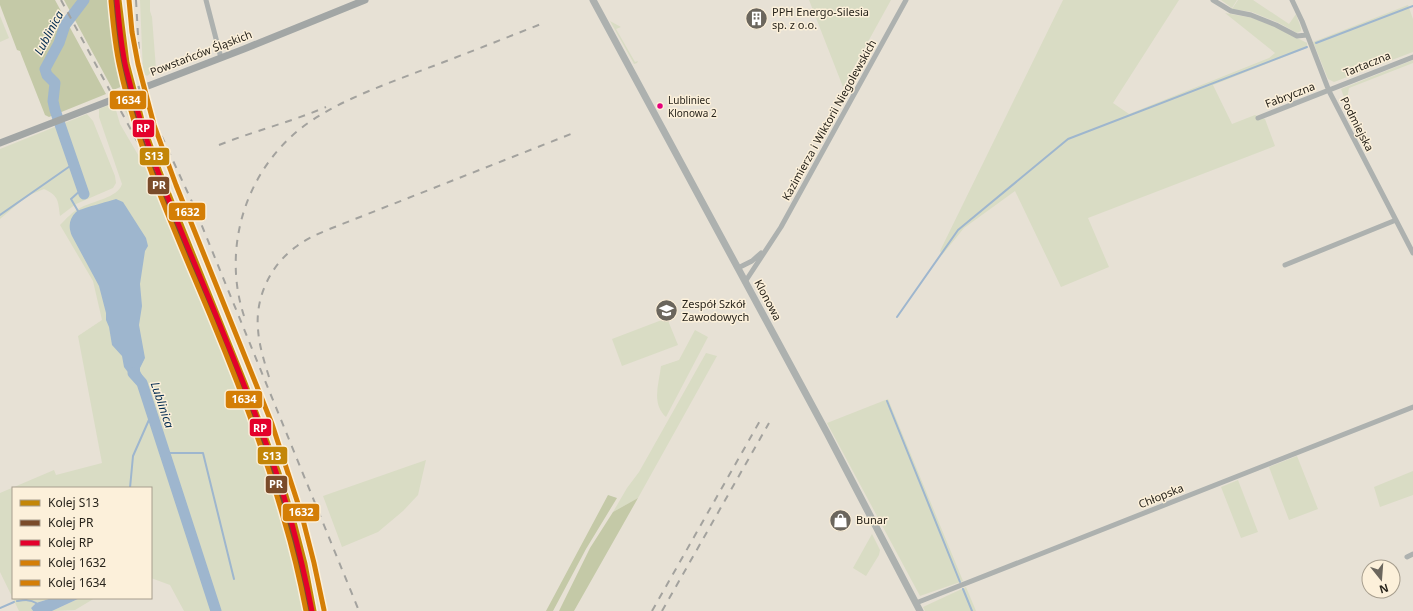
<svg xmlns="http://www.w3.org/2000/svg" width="1413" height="611" font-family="'Noto Sans',sans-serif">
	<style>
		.green { fill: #d9dcc4 }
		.forest { fill: #c4c9a7 }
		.water { fill: #9eb6ce }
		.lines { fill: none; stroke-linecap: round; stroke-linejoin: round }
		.stream { stroke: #9eb6ce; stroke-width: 2 }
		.river { stroke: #9eb6ce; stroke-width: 11 }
		.minor { stroke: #adb1af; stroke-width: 5 }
		.tertiary { stroke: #adb1af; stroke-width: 7 }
		.secondary { stroke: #a2a6a5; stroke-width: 7 }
		.rail { stroke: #a3a29e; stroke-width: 2; stroke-dasharray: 7 7; stroke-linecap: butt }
		.rail-1-casing { stroke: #fcf0da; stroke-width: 8 }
		.rail-2-casing { stroke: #fcf0da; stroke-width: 8 }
		.rail-3-casing { stroke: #fcf0da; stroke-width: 8 }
		.rail-4-casing { stroke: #fcf0da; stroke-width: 8 }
		.rail-5-casing { stroke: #fcf0da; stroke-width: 8 }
		.rail-1 { stroke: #c38607; stroke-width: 5 }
		.rail-2 { stroke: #7a4b2a; stroke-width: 5 }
		.rail-3 { stroke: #e4002b; stroke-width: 5 }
		.rail-4 { stroke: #d47e06; stroke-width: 5 }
		.rail-5 { stroke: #d47e06; stroke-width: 5 }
		.bus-dot { fill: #e5007d; stroke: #fcf0da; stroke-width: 1.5 }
		.labels { text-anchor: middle; stroke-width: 3; stroke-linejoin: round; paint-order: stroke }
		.bus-label { font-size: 10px; fill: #28241c; stroke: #fcf0da; text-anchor: start }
		.poi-label { font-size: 11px; fill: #28241c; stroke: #fcf0da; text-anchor: start }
		.street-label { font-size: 11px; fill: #28241c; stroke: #fcf0da }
		.water-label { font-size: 12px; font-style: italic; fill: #022b51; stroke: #fcf0da }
		.line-badge { stroke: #fcf0da; stroke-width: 1.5 }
		.badge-label { font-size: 11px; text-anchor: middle; font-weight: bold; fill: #fff }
	</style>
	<rect width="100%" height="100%" fill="#e7e1d5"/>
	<path class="green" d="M140,0H150V11L152,17L156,69L147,76L143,73Z
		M809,0H891L843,87Z
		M1063,0H1179L1113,103L1129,114L1269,58L1275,53L1225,13C1234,15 1244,16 1253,18C1272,24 1289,34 1307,43V48L1213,85L1232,124L1255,115L1265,119L1275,146L1088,218L1109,267L1061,287L1015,191L964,228L942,255L940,251Z
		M1221,0H1237L1232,8Z
		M1238,0H1253L1289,24L1296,14L1301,28V31L1297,33L1279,23L1252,12L1232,9Z
		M1408,5L1413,19V52L1334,82L1328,79L1313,42Z
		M0,16L9,38L0,42Z
		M610,21L621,27L616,29L635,62L638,61L637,63L634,64L633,62Z
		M1413,60V63L1349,88L1347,99L1345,100L1341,89Z
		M132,97L141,129L155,170L120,101Z
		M114,103L120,124L154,182L176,228L262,436L284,504L293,543L306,611H184L170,585L151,578V488H13V598H52L36,603L31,608L33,611H19L0,572V493L54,470L56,475L102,463L78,336L102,320L93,281L60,225C67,218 72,212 80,208C92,201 118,198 122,184L99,117V109Z
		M87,114L93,121L115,176L116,183L113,188L76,204L60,216C58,201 59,196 44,189L27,196L0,219V149Z
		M667,318L678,345L622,366L612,339Z
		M695,330L708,337L666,417C651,403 659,384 661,366L679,360Z
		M706,353L717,356L638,498L613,512L627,488L639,472Z
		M888,399L963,581L920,596L827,423Z
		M1297,456L1318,509L1289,520L1269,467Z
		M426,460L418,495L403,511L378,532L342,547L323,496Z
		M1413,471V495L1380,507L1374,487Z
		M1238,480L1258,532L1241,538L1221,487Z
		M872,534L880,550L879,555L866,576L853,568Z
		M966,587L976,611H925L923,607Z
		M80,598H95L75,610L52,611Z"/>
	<path class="forest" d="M0,0H55L106,94L49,117L45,115L21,54L20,51L17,50L0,5Z
		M64,0H114L118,37L124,74L123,86L113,90Z
		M608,495L617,498L586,549L553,611H546Z
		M638,498L574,611H559L590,548L613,512Z"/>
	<path class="water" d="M116,199L123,202L146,238L148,246L145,251L140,284L142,306L139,325L145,358L140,368V371L144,379L142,383H139L136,378L130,375L124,367L122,356L112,345L109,327L106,320V313L99,286L72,236C68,227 69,219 76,212C79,209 110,201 116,199Z
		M52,598H80L52,611H33L31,608L36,603Z"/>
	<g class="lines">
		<path class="stream" d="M1316,43L1413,6
			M78,211L71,199L82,189
			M0,215L73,164
			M897,317L958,230L1068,139L1307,47
			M887,401L960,582
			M165,453H203L234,579
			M130,488L133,456L152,413
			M963,589L972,611
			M17,601C24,600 30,599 36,603
			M0,608L14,602"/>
		<path class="river" d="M84,194L55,110L53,101L55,83L47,75L45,69L59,43L65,25L84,0
			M133,373L142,383L216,611"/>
		<path class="minor" d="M206,0L221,58
			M1213,0L1231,11L1251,15L1276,25L1297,36L1307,35
			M1292,0L1302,21L1329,91L1413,253
			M1258,118L1413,57
			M1285,265L1396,220
			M738,268L752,261L761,253
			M745,282L781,227L906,0
			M1407,557L1413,554
			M916,603L1413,407"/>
		<path class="tertiary" d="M593,0L827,433L920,611"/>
		<path class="secondary" d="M0,143L244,49L365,0"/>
		<path class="rail" d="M61,0L171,204L187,239
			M136,0L140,70L143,87L151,113L193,204L359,611
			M219,145C254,131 291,122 326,107
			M244,316C221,246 247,166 308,123C340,101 376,88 412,74C455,58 498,41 541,24
			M269,377C264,361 259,345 258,329C255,297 271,264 297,246C306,239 316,235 327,230L576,132
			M652,611L761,419
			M662,611L769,423"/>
		<defs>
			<path id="rail-1" d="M119,0L127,63L143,124L160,172L245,383L279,473L293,518L305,564L314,611"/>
			<path id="rail-2" d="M113,1L121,64L137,126L154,174L240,385L273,474L287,520L299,565L308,611"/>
			<path id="rail-3" d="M117,1C119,23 121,46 126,68C147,157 186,241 220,325C246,389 272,453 291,520C299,550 306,580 312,611"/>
			<path id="rail-4" d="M129,0L132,32L138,64L154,125L176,185L272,424L302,516L314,563L324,610"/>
			<path id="rail-5" d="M111,1C113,24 115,46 120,68C139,155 178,238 212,320C239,385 265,452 284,520C293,550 300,580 306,611"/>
		</defs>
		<use href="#rail-1" class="rail-1-casing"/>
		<use href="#rail-2" class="rail-2-casing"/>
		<use href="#rail-3" class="rail-3-casing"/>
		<use href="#rail-4" class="rail-4-casing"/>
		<use href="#rail-5" class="rail-5-casing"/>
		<use href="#rail-1" class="rail-1"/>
		<use href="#rail-2" class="rail-2"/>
		<use href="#rail-3" class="rail-3"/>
		<use href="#rail-4" class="rail-4"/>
		<use href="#rail-5" class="rail-5"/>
	</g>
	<defs>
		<symbol id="building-disc" viewBox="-11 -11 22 22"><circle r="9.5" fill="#6b665d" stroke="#fcf0da"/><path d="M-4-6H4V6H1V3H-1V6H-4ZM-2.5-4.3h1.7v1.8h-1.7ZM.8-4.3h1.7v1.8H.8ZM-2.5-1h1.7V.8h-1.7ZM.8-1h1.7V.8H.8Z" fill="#fff"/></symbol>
		<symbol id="school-disc" viewBox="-11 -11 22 22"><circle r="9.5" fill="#6b665d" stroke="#fcf0da"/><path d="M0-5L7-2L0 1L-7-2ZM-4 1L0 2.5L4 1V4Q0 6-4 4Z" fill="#fff"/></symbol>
		<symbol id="shop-disc" viewBox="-11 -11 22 22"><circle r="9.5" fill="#6b665d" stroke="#fcf0da"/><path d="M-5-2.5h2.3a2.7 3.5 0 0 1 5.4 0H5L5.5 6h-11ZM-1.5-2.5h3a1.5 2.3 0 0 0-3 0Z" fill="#fff"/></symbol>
	</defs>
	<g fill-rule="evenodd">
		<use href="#building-disc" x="744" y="6" width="25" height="25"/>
		<use href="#school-disc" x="654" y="298" width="25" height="25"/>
		<use href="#shop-disc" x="828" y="508" width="25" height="25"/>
	</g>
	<circle class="bus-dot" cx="660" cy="106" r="3.5"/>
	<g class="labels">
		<g class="bus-label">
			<text x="668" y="104">Lubliniec<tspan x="668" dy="13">Klonowa 2</tspan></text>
		</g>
		<g class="poi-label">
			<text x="772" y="16">PPH Energo-Silesia<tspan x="772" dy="13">sp. z o.o.</tspan></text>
			<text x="682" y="308">Zespół Szkół<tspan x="682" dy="13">Zawodowych</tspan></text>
			<text x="856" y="524">Bunar</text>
		</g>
		<g class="street-label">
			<text transform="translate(201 53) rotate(-21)" y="4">Powstańców Śląskich</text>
			<text transform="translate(1367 64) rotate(-22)" y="4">Tartaczna</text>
			<text transform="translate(1290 95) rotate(-21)" y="4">Fabryczna</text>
			<text transform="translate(829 120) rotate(-61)" y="4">Kazimierza i Wiktorii Niegolewskich</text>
			<text transform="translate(1357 124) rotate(63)" y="4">Podmiejska</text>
			<text transform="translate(768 300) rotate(62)" y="4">Klonowa</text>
			<text transform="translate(1161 496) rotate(-22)" y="4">Chłopska</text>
		</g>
		<g class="water-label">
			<text transform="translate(49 33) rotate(-62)" y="4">Lublinica</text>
			<text transform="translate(162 405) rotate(71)" y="4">Lublinica</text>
		</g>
	</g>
	<g class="line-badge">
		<rect x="109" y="90" width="38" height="20" rx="4" fill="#d47e06"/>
		<rect x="132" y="119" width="23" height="19" rx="4" fill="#e4002b"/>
		<rect x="139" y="147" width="31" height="19" rx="4" fill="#c38607"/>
		<rect x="147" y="176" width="23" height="19" rx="4" fill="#7a4b2a"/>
		<rect x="168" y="202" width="38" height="19" rx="4" fill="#d47e06"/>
		<rect x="225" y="390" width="38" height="19" rx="4" fill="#d47e06"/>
		<rect x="249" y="418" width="23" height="19" rx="4" fill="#e4002b"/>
		<rect x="257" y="446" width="31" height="19" rx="4" fill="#c38607"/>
		<rect x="265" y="475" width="23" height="19" rx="4" fill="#7a4b2a"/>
		<rect x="282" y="503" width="38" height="19" rx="4" fill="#d47e06"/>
	</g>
	<g class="badge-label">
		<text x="128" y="104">1634</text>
		<text x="143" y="132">RP</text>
		<text x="154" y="160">S13</text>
		<text x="159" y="189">PR</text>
		<text x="187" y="216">1632</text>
		<text x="244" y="403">1634</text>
		<text x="260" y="432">RP</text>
		<text x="272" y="460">S13</text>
		<text x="276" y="488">PR</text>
		<text x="301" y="516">1632</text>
	</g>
	<rect x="12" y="487" width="140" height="112" fill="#fcf0da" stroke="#a79e8e"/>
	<rect x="20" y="500" width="20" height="6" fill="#c38607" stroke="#a79e8e"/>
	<text x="48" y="507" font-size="12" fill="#28241c">Kolej S13</text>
	<rect x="20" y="520" width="20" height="6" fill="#7a4b2a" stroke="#a79e8e"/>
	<text x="48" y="527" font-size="12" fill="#28241c">Kolej PR</text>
	<rect x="20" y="540" width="20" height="6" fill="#e4002b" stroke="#a79e8e"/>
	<text x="48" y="547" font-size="12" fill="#28241c">Kolej RP</text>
	<rect x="20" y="560" width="20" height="6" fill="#d47e06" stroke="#a79e8e"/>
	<text x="48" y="567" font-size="12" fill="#28241c">Kolej 1632</text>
	<rect x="20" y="580" width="20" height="6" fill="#d47e06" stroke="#a79e8e"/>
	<text x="48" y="587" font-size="12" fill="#28241c">Kolej 1634</text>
	<g transform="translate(1381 579) rotate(163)"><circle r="19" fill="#fcf0da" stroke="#a79e8e"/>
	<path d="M0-3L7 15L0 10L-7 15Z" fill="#6b665d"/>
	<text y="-6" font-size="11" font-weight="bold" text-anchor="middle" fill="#28241c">N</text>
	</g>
</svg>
